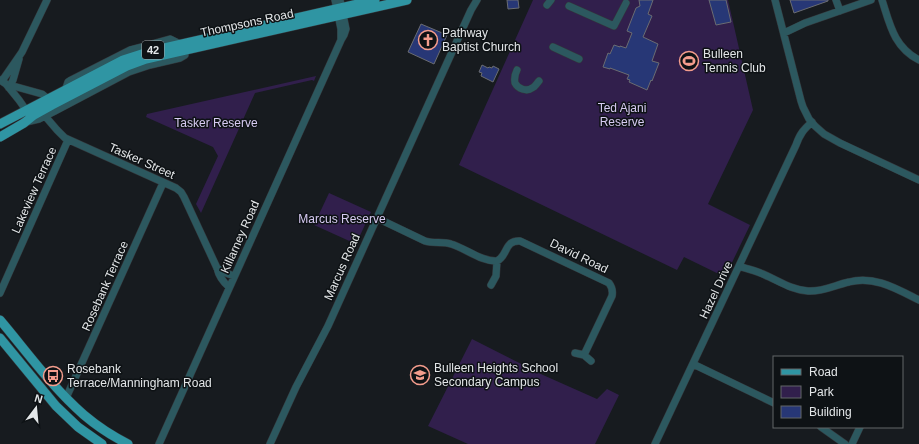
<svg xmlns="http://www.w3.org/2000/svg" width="919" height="444" font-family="Arial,sans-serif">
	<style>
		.green { fill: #311f4c }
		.building { fill: #273776; stroke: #6a6c72 }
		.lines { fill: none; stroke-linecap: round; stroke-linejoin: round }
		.minor-casing { stroke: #34373b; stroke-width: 8 }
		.major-casing { stroke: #34373b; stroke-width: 10 }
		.minor { stroke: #2c585f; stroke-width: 7 }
		.major { stroke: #2f95a3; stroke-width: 9 }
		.labels { text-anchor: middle; stroke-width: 3; stroke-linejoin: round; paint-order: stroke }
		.shield { fill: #0e1215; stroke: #a3a6a9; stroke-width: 1 }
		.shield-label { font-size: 11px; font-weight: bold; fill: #e3e6e8 }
		.street-label { font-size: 12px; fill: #e3e6e8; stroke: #0e1215 }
		.poi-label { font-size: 12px; fill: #e3e6e8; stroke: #0e1215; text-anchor: start }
		.park-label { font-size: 12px; fill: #d7cbf2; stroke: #0e1215 }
	</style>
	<rect width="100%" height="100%" fill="#171b1f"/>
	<path class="green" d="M533,0H728L753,110L708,204L750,225L725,277L684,257L677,270L459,165Z
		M316,76L314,81L312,80L255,93L201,213L196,204L218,156L213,147L146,117L147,114Z
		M329,193L371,212L356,244L314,225Z
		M472,339L543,375L597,399L607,389L619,395L595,444H468L428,426Z"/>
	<path class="building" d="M507,0H518L519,8L508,9Z
		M639,0H653L648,14L652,16L643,37L658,44L652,61L659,63L652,81L651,80L647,90L629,82L630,80L627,79L629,75L610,68V69L603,67L608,53L610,54L614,45L620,47V46L626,48L632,33L627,31L636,8L640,6Z
		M709,0H726L731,22L716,25Z
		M790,0H828V1L794,13Z
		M421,24L447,35L434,64L408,52Z
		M482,65L488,68L489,67L492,68L493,66L499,69L493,82L481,76L482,73L479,72Z"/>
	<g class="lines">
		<defs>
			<path id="minor" d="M335,0L341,29V39
				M775,0L801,101L803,107L809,119L815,126L824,134L840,143L919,180
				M836,0L840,11
				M882,0C890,25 894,47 919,60
				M547,5L551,0
				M569,6L614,26L626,3
				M784,33L805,23L871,0
				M553,47L579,59
				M517,70C515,74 514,78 515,83C518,89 527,92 532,88C535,87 537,83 539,81
				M0,80L6,84L42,94L48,99L50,102
				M2,81L22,52L47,0
				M6,84L19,100L26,110L29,113
				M9,88L13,80L19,59
				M45,116L57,130L65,138L176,188L181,192L184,197L217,268C219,277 223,282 229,287
				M26,122L39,119L55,111L129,72L150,65L180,58L185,55V49L180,44L170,39L141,47L130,50L71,80L68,82L65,91
				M377,218L425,241C434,244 443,241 451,244C465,248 482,262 497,261L496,276L491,285
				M497,261C508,256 504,240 520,241L609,283C612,287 613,291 612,296L584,355
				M739,266C747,269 757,271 765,275C779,281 792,290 808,291C823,292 835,285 849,282C874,275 897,289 919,300
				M217,268L223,272L234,276
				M0,293L68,140
				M575,353L584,355L591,361
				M693,364L774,403
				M66,398L163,183
				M821,427L845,444
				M159,444L341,40L344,35L346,29L340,0
				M270,444L296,387L328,326L471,10L477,0
				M655,444L796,145C800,134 803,130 812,122
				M852,444L860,427"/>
			<path id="major" d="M0,124L123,60L151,51L375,0
				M0,137L24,123L34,115L52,105L127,66L146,59L407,0
				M0,320C27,352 52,387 84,415C97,426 112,436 128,444
				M0,338L56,406L78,427L102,444"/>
		</defs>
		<use href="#minor" class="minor-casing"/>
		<use href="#major" class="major-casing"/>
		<use href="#minor" class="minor"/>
		<use href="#major" class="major"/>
	</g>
	<defs>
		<symbol id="church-ring" viewBox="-11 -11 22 22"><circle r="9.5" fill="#0e1215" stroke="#f49d8d" stroke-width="1.5"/><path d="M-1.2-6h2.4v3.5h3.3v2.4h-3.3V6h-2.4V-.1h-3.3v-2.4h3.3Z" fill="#f49d8d"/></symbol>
		<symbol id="stadium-ring" viewBox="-11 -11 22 22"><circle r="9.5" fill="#0e1215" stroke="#f49d8d" stroke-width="1.5"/><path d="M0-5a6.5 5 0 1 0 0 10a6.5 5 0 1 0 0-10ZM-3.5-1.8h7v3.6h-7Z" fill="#f49d8d"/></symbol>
		<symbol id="school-ring" viewBox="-11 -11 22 22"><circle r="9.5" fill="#0e1215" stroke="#f49d8d" stroke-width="1.5"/><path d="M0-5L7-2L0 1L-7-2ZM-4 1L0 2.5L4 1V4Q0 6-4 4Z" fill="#f49d8d"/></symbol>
		<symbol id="bus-ring" viewBox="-11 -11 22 22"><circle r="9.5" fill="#0e1215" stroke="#f49d8d" stroke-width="1.5"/><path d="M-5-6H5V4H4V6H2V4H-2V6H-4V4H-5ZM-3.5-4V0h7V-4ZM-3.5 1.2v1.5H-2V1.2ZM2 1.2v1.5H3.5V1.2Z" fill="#f49d8d"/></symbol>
	</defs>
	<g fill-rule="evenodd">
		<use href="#church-ring" x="417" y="29" width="22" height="22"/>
		<use href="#stadium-ring" x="678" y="50" width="22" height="22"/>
		<use href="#school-ring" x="409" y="364" width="22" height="22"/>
		<use href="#bus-ring" x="42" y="365" width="22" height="22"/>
	</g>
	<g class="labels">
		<rect class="shield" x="142" y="41" width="22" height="18" rx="3"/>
		<g class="shield-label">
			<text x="153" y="54">42</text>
		</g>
		<g class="street-label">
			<text transform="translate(247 23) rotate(-12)" y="4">Thompsons Road</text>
			<text transform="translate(142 161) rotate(24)" y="4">Tasker Street</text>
			<text transform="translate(34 190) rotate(-66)" y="4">Lakeview Terrace</text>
			<text transform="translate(240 237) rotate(-66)" y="4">Killarney Road</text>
			<text transform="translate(579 256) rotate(26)" y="4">David Road</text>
			<text transform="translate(342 267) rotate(-66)" y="4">Marcus Road</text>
			<text transform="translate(105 286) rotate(-66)" y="4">Rosebank Terrace</text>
			<text transform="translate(716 290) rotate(-65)" y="4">Hazel Drive</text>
		</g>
		<g class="poi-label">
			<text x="442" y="37">Pathway<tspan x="442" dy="14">Baptist Church</tspan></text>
			<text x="703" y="58">Bulleen<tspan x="703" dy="14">Tennis Club</tspan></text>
			<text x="434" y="372">Bulleen Heights School<tspan x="434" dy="14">Secondary Campus</tspan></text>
			<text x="67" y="373">Rosebank<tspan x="67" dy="14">Terrace/Manningham Road</tspan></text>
		</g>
		<g class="park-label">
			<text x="622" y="112">Ted Ajani<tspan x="622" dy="14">Reserve</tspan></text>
			<text x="216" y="127">Tasker Reserve</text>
			<text x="342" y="223">Marcus Reserve</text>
		</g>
	</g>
	<rect x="773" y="356" width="130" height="72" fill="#0e1215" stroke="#636769"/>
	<rect x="781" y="369" width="20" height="6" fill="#2f95a3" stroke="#636769"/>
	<text x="809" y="376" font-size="12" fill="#e3e6e8">Road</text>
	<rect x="781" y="386" width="20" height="12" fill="#311f4c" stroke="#636769"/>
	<text x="809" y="396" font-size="12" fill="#e3e6e8">Park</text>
	<rect x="781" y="406" width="20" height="12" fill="#273776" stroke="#636769"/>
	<text x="809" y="416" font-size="12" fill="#e3e6e8">Building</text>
	<g transform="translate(36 408) rotate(16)" stroke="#0e1215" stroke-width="3" paint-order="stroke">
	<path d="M0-3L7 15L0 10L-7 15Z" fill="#e3e6e8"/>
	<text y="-6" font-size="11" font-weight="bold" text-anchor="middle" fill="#e3e6e8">N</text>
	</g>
</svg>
